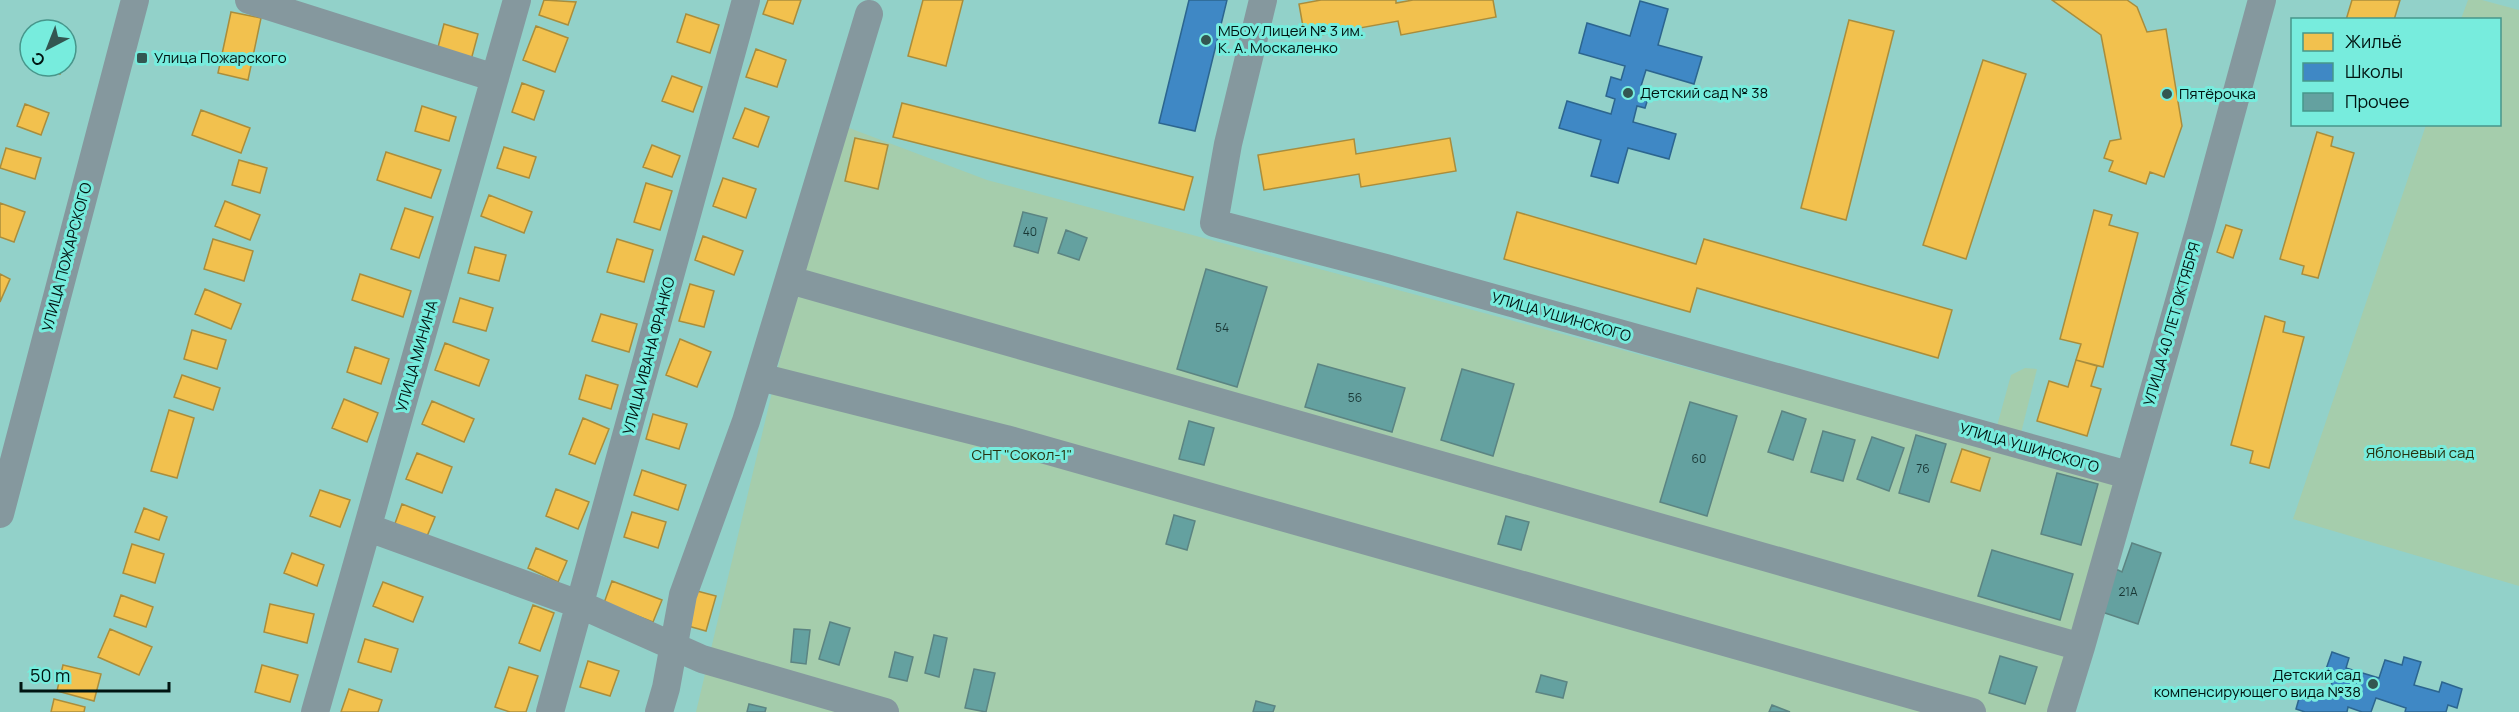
<svg xmlns="http://www.w3.org/2000/svg" width="2519" height="712" font-family="Manrope,sans-serif">
	<style>
		.green { fill: #a5cdac }
		.homes { fill: #f2c14e; stroke: #a98d3c; stroke-width: 1.5 }
		.schools { fill: #3f88c5; stroke: #2c658f; stroke-width: 1.5 }
		.building { fill: #64a1a0; stroke: #5b8482; stroke-width: 1.5 }
		.lines { fill: none; stroke-linecap: round; stroke-linejoin: round }
		.minor { stroke: #85989e; stroke-width: 28 }
		.poi-dot { fill: #335651; stroke: #77ecdd; stroke-width: 2 }
		.labels { text-anchor: middle; stroke-width: 6; stroke-linejoin: round; paint-order: stroke }
		.number-label { font-size: 12px; fill: #193735 }
		.poi-label { font-size: 15px; fill: #001411; stroke: #77ecdd; text-anchor: start }
		.street-label { font-size: 15px; fill: #001411; stroke: #77ecdd }
		.park-label { font-size: 15px; fill: #27320f; stroke: #77ecdd }
	</style>
	<rect width="100%" height="100%" fill="#92d1c9"/>
	<path class="green" d="M2468,0H2482L2519,10V586L2293,519L2426,125L2500,124V20L2461,19Z
		M836,123L987,180L2119,483L2055,712H696Z
		M2025,368L2037,369L2021,433L1997,426L2011,375Z"/>
	<path class="homes" d="M544,0L576,2L568,25L539,15Z
		M768,0H801L793,24L763,14Z
		M923,0H963L946,66L908,56Z
		M1321,0H1396V3L1413,0H1493L1496,17L1401,35L1398,21L1305,38L1299,4Z
		M2052,0H2127L2137,7L2147,32L2166,29L2182,126L2164,177L2150,172L2146,184L2109,171L2113,161L2104,158L2110,141L2121,139L2101,35Z
		M2352,0H2400L2394,20H2346Z
		M231,12L261,18L248,80L218,73Z
		M686,14L719,25L710,53L677,42Z
		M1849,20L1894,31L1846,220L1801,208Z
		M444,24L478,34L471,60L437,51Z
		M536,26L568,38L555,72L523,60Z
		M756,49L786,60L777,87L746,77Z
		M1983,60L2026,74L1966,259L1923,245Z
		M38,66H63L60,74Z
		M672,76L702,87L693,112L662,101Z
		M522,83L544,91L534,120L512,112Z
		M902,103L1193,177L1184,210L893,137Z
		M25,104L49,113L41,135L17,126Z
		M422,106L456,117L449,141L415,131Z
		M745,108L769,117L758,147L733,138Z
		M201,110L250,128L241,153L192,135Z
		M2317,132L2333,137L2331,146L2354,153L2318,278L2302,274L2304,266L2280,259Z
		M855,138L888,145L878,189L845,181Z
		M1450,138L1456,171L1361,187L1359,174L1264,190L1258,155L1354,139L1356,154Z
		M652,145L680,156L672,177L643,167Z
		M504,147L536,157L529,178L497,168Z
		M6,148L41,158L35,179L0,168Z
		M386,152L441,170L431,198L377,180Z
		M239,160L267,168L260,193L232,185Z
		M723,178L756,189L746,218L713,206Z
		M646,183L672,191L660,230L634,222Z
		M489,195L532,212L524,233L481,216Z
		M225,201L260,215L250,240L215,226Z
		M0,203L25,212L14,242L0,237Z
		M405,208L433,217L419,258L391,249Z
		M2094,210L2112,215L2109,225L2138,233L2103,367L2076,360L2081,344L2060,339Z
		M1517,212L1696,264L1704,239L1952,310L1938,358L1697,288L1690,312L1504,259Z
		M2226,225L2242,230L2233,258L2217,252Z
		M703,236L743,251L734,275L695,260Z
		M213,239L253,251L244,281L204,269Z
		M617,239L653,250L644,282L607,272Z
		M475,247L506,255L499,281L468,273Z
		M0,274L10,279L0,302Z
		M360,274L411,291L403,317L352,300Z
		M690,284L714,291L704,327L679,321Z
		M205,289L241,304L231,329L195,314Z
		M460,298L493,308L486,331L453,322Z
		M601,314L637,324L629,352L592,341Z
		M2265,316L2285,322L2283,332L2304,337L2269,468L2250,463L2253,451L2231,445Z
		M192,330L226,340L217,369L184,359Z
		M680,339L711,352L697,387L666,375Z
		M445,343L489,360L479,386L435,370Z
		M355,347L389,359L381,384L347,372Z
		M2076,360L2097,366L2091,386L2101,389L2087,436L2037,421L2049,381L2068,387Z
		M182,375L220,388L213,410L174,397Z
		M586,375L618,385L611,409L579,399Z
		M344,399L378,413L367,442L332,428Z
		M432,401L474,419L464,442L422,424Z
		M169,410L194,418L177,478L151,471Z
		M653,414L687,424L679,449L646,439Z
		M583,418L609,429L595,464L569,454Z
		M1962,449L1990,458L1980,491L1951,482Z
		M417,453L452,467L442,493L406,479Z
		M642,470L686,485L678,510L634,495Z
		M556,489L589,502L578,529L546,516Z
		M320,490L350,500L340,527L310,516Z
		M402,504L435,517L425,541L393,529Z
		M144,508L167,517L159,540L135,532Z
		M632,512L666,522L658,548L624,537Z
		M132,544L164,554L155,583L123,573Z
		M536,548L567,561L558,582L528,568Z
		M292,553L324,565L317,586L284,573Z
		M612,581L662,600L653,622L604,603Z
		M383,582L423,597L413,622L373,606Z
		M697,591L716,596L706,631L688,626Z
		M121,595L153,607L146,627L114,616Z
		M270,604L314,614L307,643L264,632Z
		M533,605L554,613L540,651L519,643Z
		M110,629L152,647L139,675L98,657Z
		M365,639L398,649L391,672L358,662Z
		M588,661L619,671L610,696L580,687Z
		M63,665L101,674L94,701L57,691Z
		M262,665L298,675L290,702L255,692Z
		M509,667L538,676L526,712H510L495,707Z
		M349,689L382,700L378,712H341Z
		M54,699L85,707L84,712H51Z"/>
	<path class="schools" d="M1189,0H1227L1195,131L1159,123Z
		M1640,1L1668,9L1658,45L1702,57L1694,84L1646,70L1641,86L1651,89L1645,108L1637,106L1633,122L1676,134L1669,159L1628,148L1618,183L1591,176L1601,140L1559,128L1567,101L1611,114L1615,99L1606,96L1611,77L1621,80L1625,66L1579,53L1587,23L1630,36Z
		M2332,652L2349,658L2346,668L2379,678L2385,660L2402,665L2404,657L2421,662L2414,685L2439,692L2442,682L2462,689L2457,708L2448,705L2446,712H2405L2406,708L2376,698L2371,712H2362L2348,707L2347,712H2305L2296,709L2302,688L2328,696L2334,675L2325,672Z"/>
	<path class="building" d="M1023,212L1047,218L1038,253L1014,246Z
		M1066,230L1087,238L1079,260L1058,253Z
		M1206,269L1267,287L1237,387L1177,369Z
		M1318,364L1405,388L1392,432L1305,407Z
		M1462,369L1514,384L1493,456L1441,440Z
		M1690,402L1737,416L1707,516L1660,502Z
		M1782,411L1806,419L1793,460L1768,452Z
		M1189,421L1214,428L1204,465L1179,459Z
		M1823,431L1855,440L1843,481L1811,472Z
		M1916,435L1946,444L1929,502L1899,493Z
		M1872,437L1904,448L1889,491L1857,479Z
		M2057,473L2098,484L2081,545L2041,534Z
		M1174,515L1195,521L1187,550L1166,544Z
		M1506,516L1529,522L1521,550L1498,544Z
		M2132,543L2161,553L2138,624L2102,612L2116,569L2122,572Z
		M1992,550L2073,574L2060,620L1978,596Z
		M830,622L850,628L839,665L819,659Z
		M794,629L810,630L806,664L791,662Z
		M934,635L947,638L939,677L925,673Z
		M895,652L913,657L907,681L889,677Z
		M2000,656L2037,667L2025,704L1989,693Z
		M974,669L995,673L986,712L965,708Z
		M1541,675L1567,682L1563,698L1536,692Z
		M1256,701L1275,706L1273,712H1253Z
		M749,704L766,708L765,712H747Z
		M1772,705L1790,712H1769Z"/>
	<g class="lines">
		<path class="minor" d="M249,0L495,78
			M1263,0L1228,144L1214,223L1386,268L2128,475
			M790,280L2081,647L2061,712
			M760,377L1006,439L1972,712
			M0,514L135,0
			M369,528L581,605L702,659L885,712
			M2081,647L2201,224L2262,0
			M315,712L517,0
			M550,712L746,0
			M659,712L666,688L683,595L746,421L869,14"/>
	</g>
	<g class="poi-dot">
		<circle cx="1206" cy="40" r="6"/>
		<rect x="136" y="52" width="12" height="12" rx="3"/>
		<circle cx="1628" cy="93" r="6"/>
		<circle cx="2167" cy="94" r="6"/>
		<circle cx="2373" cy="684" r="6"/>
	</g>
	<g class="labels">
		<g class="number-label">
			<text x="1030" y="236">40</text>
			<text x="1222" y="332">54</text>
			<text x="1355" y="402">56</text>
			<text x="1699" y="463">60</text>
			<text x="1923" y="473">76</text>
			<text x="2128" y="596">21А</text>
		</g>
		<g class="poi-label">
			<text x="1218" y="36">МБОУ Лицей № 3 им.<tspan x="1218" dy="17">К. А. Москаленко</tspan></text>
			<text x="154" y="63">Улица Пожарского</text>
			<text x="1640" y="98">Детский сад № 38</text>
			<text x="2179" y="99">Пятёрочка</text>
			<text x="2361" y="680" text-anchor="end">Детский сад<tspan x="2361" dy="17">компенсирующего вида №38</tspan></text>
		</g>
		<g class="street-label">
			<text transform="translate(67 257) rotate(-75)" y="5">УЛИЦА ПОЖАРСКОГО</text>
			<text transform="translate(1561 317) rotate(16)" y="5">УЛИЦА УШИНСКОГО</text>
			<text transform="translate(2172 324) rotate(-74)" y="5">УЛИЦА 40 ЛЕТ ОКТЯБРЯ</text>
			<text transform="translate(417 356) rotate(-74)" y="5">УЛИЦА МИНИНА</text>
			<text transform="translate(649 356) rotate(-75)" y="5">УЛИЦА ИВАНА ФРАНКО</text>
			<text transform="translate(2029 448) rotate(16)" y="5">УЛИЦА УШИНСКОГО</text>
		</g>
		<g class="park-label">
			<text x="2420" y="458">Яблоневый сад</text>
			<text x="1022" y="460">СНТ "Сокол-1"</text>
		</g>
	</g>
	<rect x="2291" y="18" width="210" height="108" fill="#77ecdd" stroke="#47968b" stroke-width="1.5"/>
	<rect x="2303" y="33" width="30" height="18" fill="#f2c14e" stroke="#47968b" stroke-width="1.5"/>
	<text x="2345" y="48" font-size="18" fill="#001411">Жильё</text>
	<rect x="2303" y="63" width="30" height="18" fill="#3f88c5" stroke="#47968b" stroke-width="1.5"/>
	<text x="2345" y="78" font-size="18" fill="#001411">Школы</text>
	<rect x="2303" y="93" width="30" height="18" fill="#64a1a0" stroke="#47968b" stroke-width="1.5"/>
	<text x="2345" y="108" font-size="18" fill="#001411">Прочее</text>
	<g transform="translate(48 48) rotate(222)"><circle r="28" fill="#77ecdd" stroke="#47968b" stroke-width="1.5"/>
	<path d="M0-4.5L10 22L0 15L-10 22Z" fill="#335651"/>
	<text y="-9" font-size="16" font-weight="bold" text-anchor="middle" fill="#001411">С</text>
	</g>
	<path d="M21 682v9h148v-9" fill="none" stroke="#001411" stroke-width="3"/>
	<text x="30" y="682" font-size="18" fill="#001411" stroke="#77ecdd" stroke-width="4.5" paint-order="stroke">50 m</text>
</svg>
